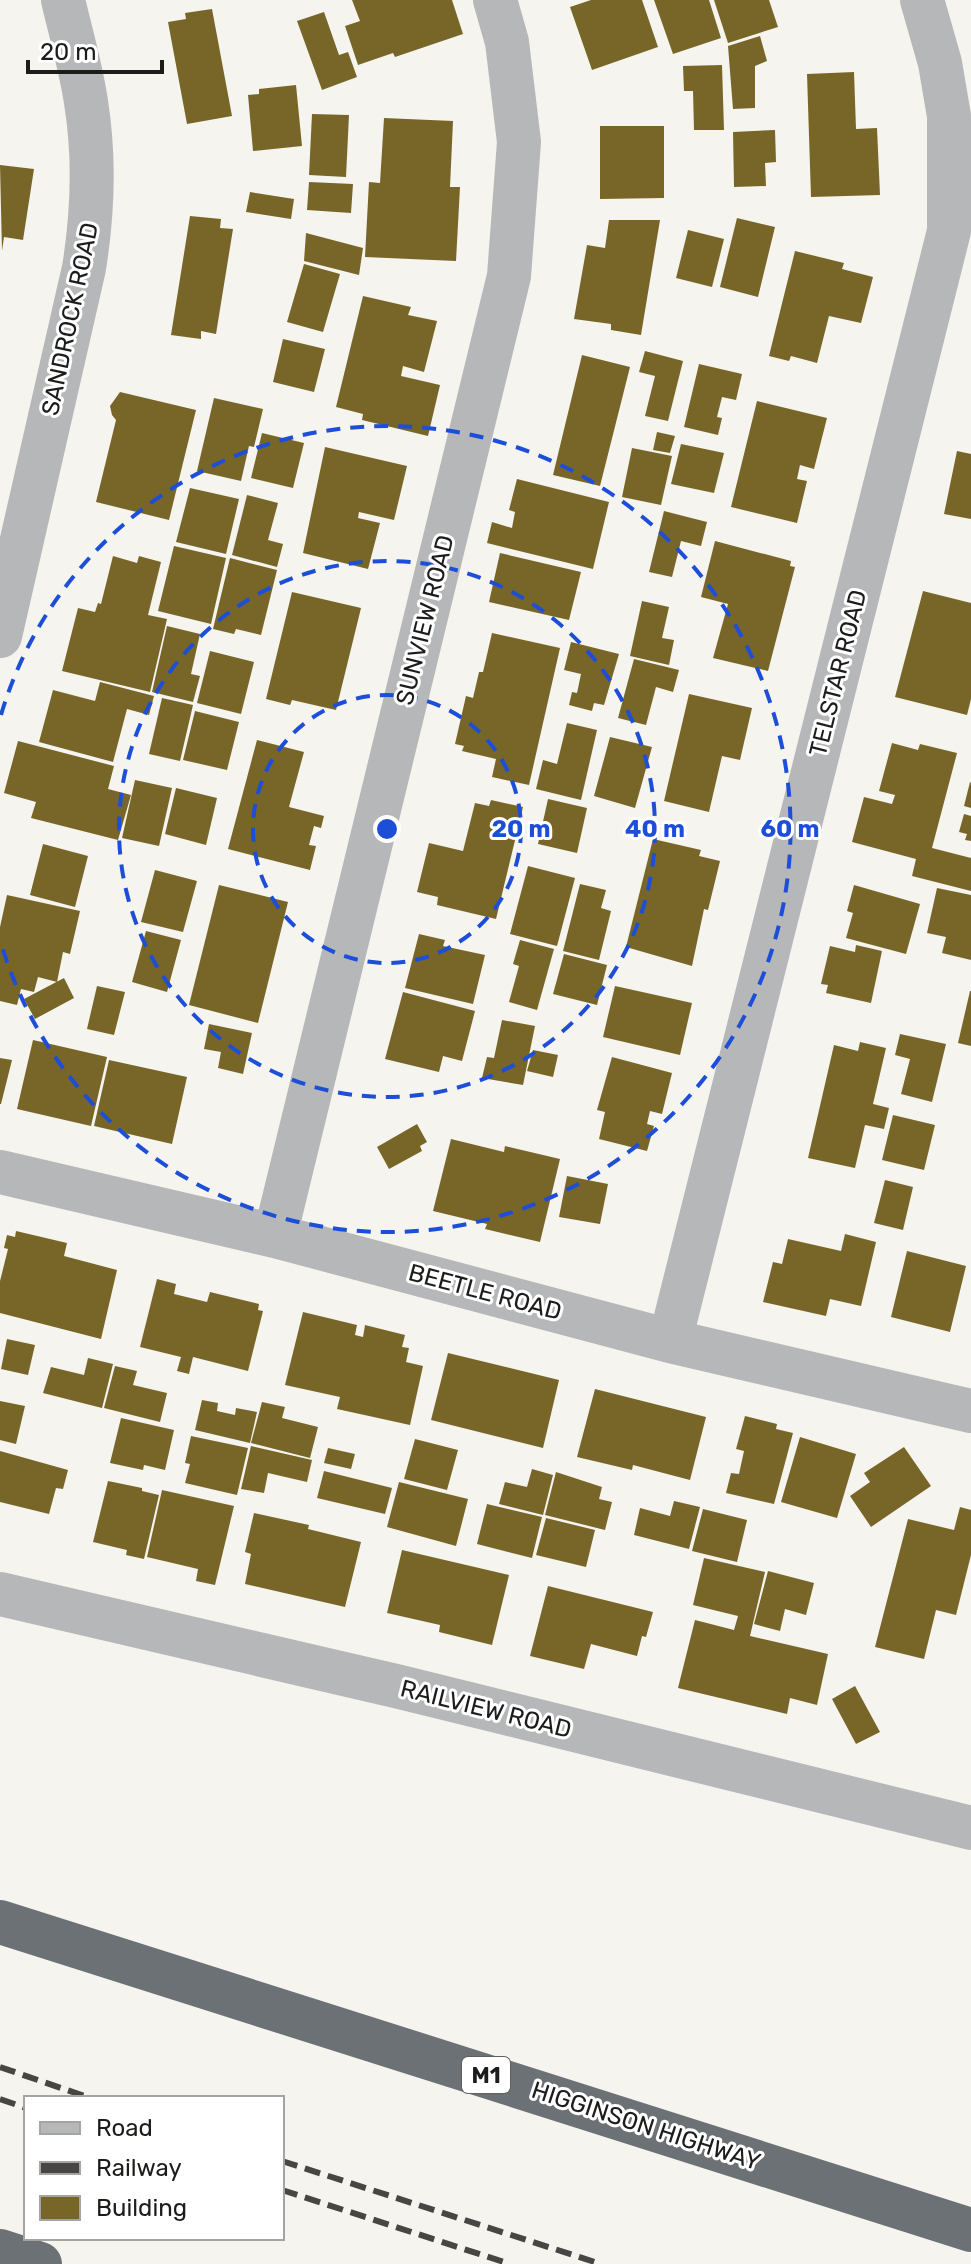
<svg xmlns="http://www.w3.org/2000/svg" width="971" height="2264" font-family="Rubik,sans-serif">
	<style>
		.building { fill: #786629 }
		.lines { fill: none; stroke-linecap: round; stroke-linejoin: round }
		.minor { stroke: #b5b7b9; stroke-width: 44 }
		.highway { stroke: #6c7175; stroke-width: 44 }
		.rail { stroke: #474644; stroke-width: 6; stroke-dasharray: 16 8; stroke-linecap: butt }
		.ring { fill: none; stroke: #1d4ed8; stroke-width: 4; stroke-dasharray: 14 10 }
		.labels { text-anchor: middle; stroke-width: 6; stroke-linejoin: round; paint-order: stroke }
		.shield { fill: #fff; stroke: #60605f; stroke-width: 2 }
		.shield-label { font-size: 22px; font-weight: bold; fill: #1c1c1a }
		.street-label { font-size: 24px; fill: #1c1c1a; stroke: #fff }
		.centre { fill: #1d4ed8; stroke: #fff; stroke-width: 4 }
		.ring-label { font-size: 24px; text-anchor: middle; font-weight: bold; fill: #1d4ed8; stroke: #fff; stroke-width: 6; stroke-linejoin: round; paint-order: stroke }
	</style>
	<rect width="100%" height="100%" fill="#f6f4ee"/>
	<path class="building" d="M352,0H452L463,34L395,57L393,53L358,65L345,26L360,21Z
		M591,0H642L658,47L592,70L570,7Z
		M654,0H709L721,38L673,54Z
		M714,0H769L778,27L728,43Z
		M212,9L232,116L187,124L168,22L186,19L185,13Z
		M324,12L339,55L348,52L357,77L322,90L297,21Z
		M760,36L767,61L755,66V108L733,109L728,46Z
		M722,65L724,130H694L693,91H684L683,66Z
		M854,72L856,129L877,128L880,195L811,197L807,74Z
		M296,85L302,146L253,151L248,95L259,94V89Z
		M312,114L349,115L346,177L309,175Z
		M384,118L453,121L450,187H460L456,261L365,257L369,182L380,183Z
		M600,126H664V198L600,199Z
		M775,130L776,162L765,163L766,186L734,187L733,132Z
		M0,165L34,169L23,240L4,237L2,251Z
		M309,182L353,184L351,213L307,210Z
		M250,192L294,199L291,219L246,212Z
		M190,216L221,219L220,228L233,229L216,334L201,331V339L171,335Z
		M737,218L775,227L758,297L720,287Z
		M609,220H660L641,335L611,330V324L574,319L587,245L605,248Z
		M688,230L724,239L712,287L676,278Z
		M306,233L363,248L359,275L304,261Z
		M795,251L844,263L842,269L873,277L861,323L829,316L817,363L791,356L789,361L769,356Z
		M304,264L340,274L323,332L287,322Z
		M363,296L411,307L408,315L437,321L424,372L403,366L401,376L440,385L428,436L362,420L363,414L336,407Z
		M283,339L325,349L314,392L273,382Z
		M645,351L683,361L668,421L645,416L655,376L639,372Z
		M582,355L630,367L600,486L553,475Z
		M699,364L742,374L736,400L722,397L717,417L722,418L718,435L684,427Z
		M120,392L196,410L169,520L96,502L116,420L112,415L110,406Z
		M214,398L263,409L254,447L249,446L241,481L197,471Z
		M757,401L827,418L814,469L800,465L797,479L807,481L797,523L731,507Z
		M657,432L675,436L670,453L653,450Z
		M262,433L304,443L293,488L251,478Z
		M681,444L724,453L714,493L671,484Z
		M325,447L407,466L394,520L359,512L358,518L380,523L368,569L303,553Z
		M632,448L672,456L661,505L622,497Z
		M957,451L971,454V519L944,514Z
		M517,479L609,502L593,569L487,543L492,522L512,528L515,512L509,510Z
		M190,488L239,499L226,554L176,542Z
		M247,495L278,503L268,540L283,544L277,567L232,555Z
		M664,511L707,522L701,546L681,541L672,577L649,572Z
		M715,541L791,561L790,566L795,567L768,671L713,658L728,604L701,597Z
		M174,546L226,558L211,624L158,611Z
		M500,553L581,572L569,620L489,602Z
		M113,556L137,563L139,556L161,562L148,615L167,619L150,692L62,671L78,608L95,612L98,603L101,604Z
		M230,558L277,570L261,635L236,629L234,634L213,629Z
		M923,591L971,603V699L967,715L895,697Z
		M292,592L361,608L336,710L292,700L290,705L266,699Z
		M642,601L669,607L662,638L674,640L669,665L630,656Z
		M167,626L200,634L191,674L200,676L193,702L152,692Z
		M492,633L560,648L529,785L492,777L496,759L462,751L464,746L455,744L466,696L473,698L479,672H483Z
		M571,642L619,654L604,705L594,703L592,711L569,705L572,692L577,693L581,674L564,670Z
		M210,651L254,662L241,714L197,703Z
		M634,659L679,670L673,692L656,687L646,725L618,718Z
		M100,682L154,696L149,715L127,709L113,762L39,742L53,690L95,701Z
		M689,694L752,708L740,760L722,756L709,812L664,801Z
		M162,698L193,705L180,761L149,754Z
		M195,711L239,722L227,770L183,760Z
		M567,723L597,730L581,800L536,789L543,760L557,764Z
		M610,737L652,747L635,808L594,796Z
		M257,740L304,752L289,807L324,816L321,828L314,826L309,845L316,846L310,870L228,849Z
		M18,741L114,766L108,789L131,795L118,840L31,818L36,802L4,793Z
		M892,743L918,750L920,744L957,753L932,848L971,858V891L912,876L916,859L852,842L864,797L892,804L895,795L879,791Z
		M135,780L172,788L159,846L122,838Z
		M970,782L971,783V808L964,806Z
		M176,788L217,798L206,845L165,834Z
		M548,799L587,808L577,853L538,844Z
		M491,800L523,807L496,919L437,905L438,897L417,892L429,843L463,851L475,803L489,806Z
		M964,814L971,816V841L965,840L967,834L959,832Z
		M653,839L701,850L699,856L720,861L708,910L704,909L692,966L626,947Z
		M43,844L88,856L75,907L30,895Z
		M528,866L575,878L557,946L510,934Z
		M155,870L197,881L183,932L141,922Z
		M580,884L606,890L601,908L611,911L599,960L563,951Z
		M219,885L288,902L258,1023L189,1005Z
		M854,885L920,904L906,954L846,938L853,913L847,911Z
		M937,888L971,895V960L942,953L946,937L927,933Z
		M7,895L80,911L70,954L63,952L57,982L38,977L34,992L21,989L17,1005L0,1001V927Z
		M146,931L181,940L167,992L132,982Z
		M419,934L445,940L443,946L485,955L473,1004L405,988Z
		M520,940L554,949L537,1010L509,1002L519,966L513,964Z
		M856,945L882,951L871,1003L826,993L828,985L821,984L830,946L855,952Z
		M564,954L607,965L597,1005L553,994Z
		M64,978L74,998L35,1019L24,999Z
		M97,986L125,992L114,1035L87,1029Z
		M615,986L692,1003L680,1055L603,1037Z
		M970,991H971V1046L958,1043Z
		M403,992L475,1011L462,1061L443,1056L439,1072L385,1059Z
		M502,1020L535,1026L523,1085L482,1078L487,1057L494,1058Z
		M209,1024L252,1033L243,1074L218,1068L221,1052L204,1049Z
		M900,1034L946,1044L932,1102L901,1094L910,1059L895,1055Z
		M33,1040L107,1057L91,1126L17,1109Z
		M860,1042L886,1048L873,1104L889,1108L884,1129L865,1125L855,1168L808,1158L834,1045L858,1051Z
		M533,1050L558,1055L553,1077L527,1071Z
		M612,1057L672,1073L662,1114L650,1111L647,1124L654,1126L647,1151L599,1139L605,1112L597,1110Z
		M0,1058L12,1060L1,1104H0Z
		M109,1060L187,1077L172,1144L94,1126Z
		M893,1115L935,1125L924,1170L882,1160Z
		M417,1124L427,1142L420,1146L422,1151L389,1169L377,1147Z
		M451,1139L504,1152L505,1146L560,1159L540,1242L485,1229L487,1224L433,1211Z
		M567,1176L608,1184L600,1224L559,1217Z
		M885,1180L913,1187L903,1230L874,1223Z
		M16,1231L67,1243L64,1256L117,1270L101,1339L0,1313V1281L8,1249L4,1248L7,1235L15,1237Z
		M845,1234L876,1242L861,1306L830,1299L826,1316L763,1302L773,1262L782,1264L788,1239L841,1251Z
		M907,1251L966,1266L950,1332L891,1317Z
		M157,1279L176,1284L174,1294L207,1302L210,1292L259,1304L258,1310L263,1311L248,1371L193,1357L189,1374L177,1371L181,1357L140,1347Z
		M303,1312L357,1325L355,1335L363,1337L365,1325L405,1335L402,1347L409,1348L406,1362L423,1366L410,1425L337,1409L340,1397L285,1385Z
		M7,1339L35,1345L28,1375L1,1369Z
		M448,1353L559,1380L543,1448L431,1420Z
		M88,1358L113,1364L102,1408L43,1393L51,1367L84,1375Z
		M115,1366L137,1371L133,1385L167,1393L160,1422L104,1408Z
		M595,1389L706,1417L690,1480L633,1465L632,1470L577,1457Z
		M202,1400L218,1403L217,1411L235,1415L236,1408L257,1412L250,1443L195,1430Z
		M0,1401L25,1406L16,1444L0,1440Z
		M262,1402L285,1407L282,1418L318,1427L310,1458L251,1443Z
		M745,1416L777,1424L776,1429L793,1433L774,1504L726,1493L731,1473L739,1474L744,1451L736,1449Z
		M121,1418L174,1430L165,1470L144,1465L143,1470L110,1463Z
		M191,1436L248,1448L237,1495L185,1483L190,1464L185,1463Z
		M800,1437L856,1454L837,1518L781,1502Z
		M415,1439L458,1450L447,1490L404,1479Z
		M251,1446L312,1460L307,1482L268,1473L264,1493L241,1489Z
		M904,1447L931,1486L871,1527L850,1496L870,1482L864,1473Z
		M328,1448L355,1454L351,1469L324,1463Z
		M0,1451L68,1470L63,1489L56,1488L49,1514L0,1502Z
		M532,1469L553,1475L543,1515L499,1504L505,1482L527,1487Z
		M324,1471L392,1488L385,1514L317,1498Z
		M556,1472L602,1487L599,1499L612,1502L605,1530L545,1515Z
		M108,1481L142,1488V1491L159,1495L144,1559L126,1555L127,1550L93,1542Z
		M399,1482L468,1499L456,1546L387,1527Z
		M162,1490L234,1506L215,1585L196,1581L198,1569L147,1557Z
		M674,1501L700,1507L689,1549L634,1535L640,1508L670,1516Z
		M487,1504L542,1517L532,1558L477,1544Z
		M960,1507L971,1510V1555L956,1615L936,1610L924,1659L875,1647L908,1519L954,1530Z
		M703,1509L747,1520L737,1562L692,1551Z
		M254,1513L309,1525L308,1529L361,1542L345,1607L245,1584L251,1554L245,1552Z
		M546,1518L595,1530L586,1567L536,1555Z
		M402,1550L509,1575L492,1645L439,1632L440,1625L387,1613Z
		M704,1558L765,1572L750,1636L828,1654L817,1705L790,1698L787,1714L678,1688L695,1620L734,1630L738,1616L693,1605Z
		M768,1571L814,1583L806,1615L785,1609L780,1631L754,1624Z
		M548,1586L653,1612L646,1637L642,1636L637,1656L591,1644L584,1669L530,1656Z
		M855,1686L880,1732L856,1744L832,1699Z"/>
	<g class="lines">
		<path class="minor" d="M0,636L84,268C93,212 95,158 86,102C81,68 71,34 63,0
			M0,1172L275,1236L670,1341L971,1411
			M275,1236L509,276L519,142L507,42L495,0
			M670,1341L949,231V116L940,63L922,0
			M0,1594L400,1687L971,1828"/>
		<path class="highway" d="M0,1922L971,2230
			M0,2251L40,2264"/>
		<path class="rail" d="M0,2067L90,2098
			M0,2099L26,2108
			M282,2161L601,2264
			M282,2190L510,2264"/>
	</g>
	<g class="ring">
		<circle cx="387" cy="829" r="134"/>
		<circle cx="387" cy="829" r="268"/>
		<path d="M1 715A403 403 0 1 1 1 943"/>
	</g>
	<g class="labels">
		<rect class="shield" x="462" y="2057" width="48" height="36" rx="6"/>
		<g class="shield-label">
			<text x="486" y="2083">M1</text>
		</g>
		<g class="street-label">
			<text transform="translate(70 319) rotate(-78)" y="8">SANDROCK ROAD</text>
			<text transform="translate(425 620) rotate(-76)" y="8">SUNVIEW ROAD</text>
			<text transform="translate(838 673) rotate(-76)" y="8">TELSTAR ROAD</text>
			<text transform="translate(485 1292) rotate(15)" y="8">BEETLE ROAD</text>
			<text transform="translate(486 1709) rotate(14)" y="8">RAILVIEW ROAD</text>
			<text transform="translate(646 2126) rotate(18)" y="8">HIGGINSON HIGHWAY</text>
		</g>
	</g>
	<circle cx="387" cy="829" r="12" class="centre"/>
	<g class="ring-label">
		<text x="521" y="837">20 m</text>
		<text x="655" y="837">40 m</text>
		<text x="790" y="837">60 m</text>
	</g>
	<rect x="24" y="2096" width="260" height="144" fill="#ffffff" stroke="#a4a4a3" stroke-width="2"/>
	<rect x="40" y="2122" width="40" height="12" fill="#b5b7b9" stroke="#a4a4a3" stroke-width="2"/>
	<text x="96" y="2136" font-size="24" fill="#1c1c1a">Road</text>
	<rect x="40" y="2162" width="40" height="12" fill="#474644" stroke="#a4a4a3" stroke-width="2"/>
	<text x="96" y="2176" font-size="24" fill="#1c1c1a">Railway</text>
	<rect x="40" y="2196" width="40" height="24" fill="#786629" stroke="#a4a4a3" stroke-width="2"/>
	<text x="96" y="2216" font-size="24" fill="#1c1c1a">Building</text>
	<path d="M28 60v12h134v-12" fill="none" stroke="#1c1c1a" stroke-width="4"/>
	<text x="40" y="60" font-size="24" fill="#1c1c1a" stroke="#ffffff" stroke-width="6" paint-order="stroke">20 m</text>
</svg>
